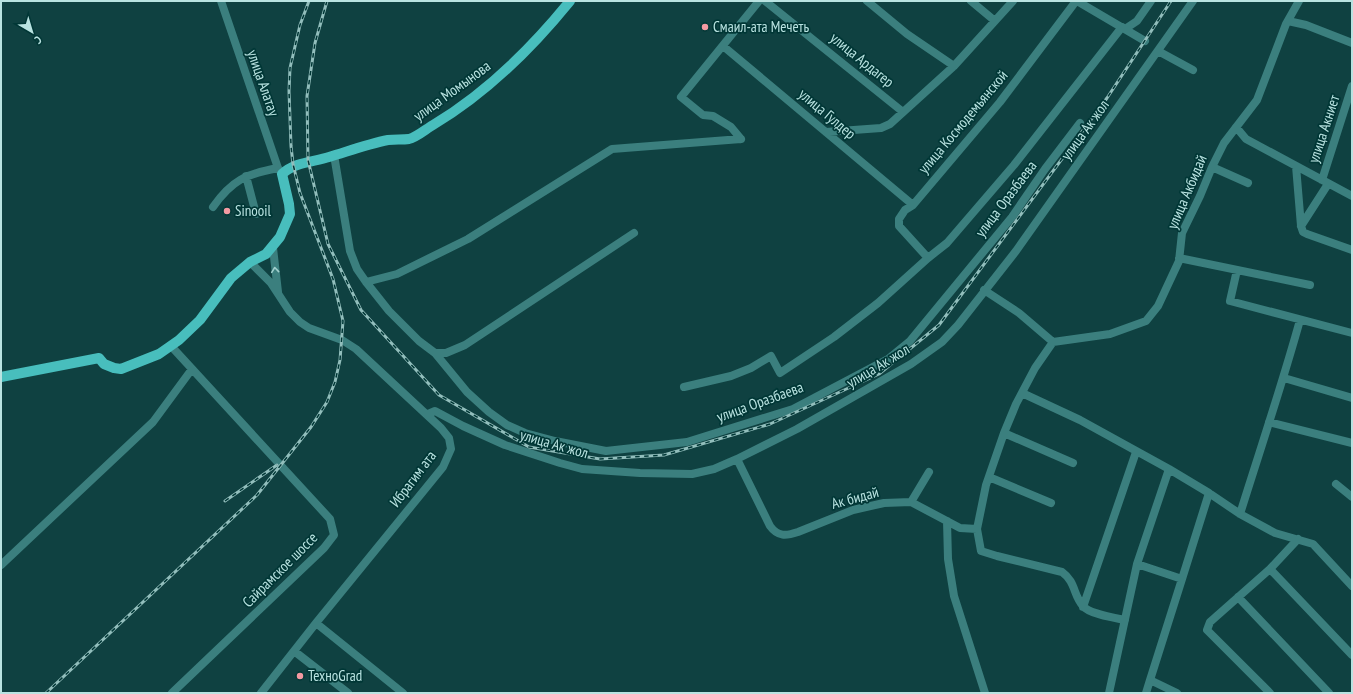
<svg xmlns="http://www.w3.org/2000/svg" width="1353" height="694" font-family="'PT Sans Narrow',sans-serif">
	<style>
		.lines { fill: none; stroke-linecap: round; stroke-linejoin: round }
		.minor { stroke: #3b7f7e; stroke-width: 8 }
		.major { stroke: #48bebd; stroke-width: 10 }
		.rail-casing { stroke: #92bebc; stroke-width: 3 }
		.rail { stroke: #003736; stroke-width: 1.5; stroke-dasharray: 4.5; stroke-linecap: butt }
		.oneway { stroke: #a0cfcd }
		.poi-dot { fill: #f49aa2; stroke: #003736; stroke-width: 1.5 }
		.labels { text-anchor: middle; stroke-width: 3.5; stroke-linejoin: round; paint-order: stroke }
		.poi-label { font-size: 15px; fill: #b9e3e1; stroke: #003736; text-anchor: start }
		.street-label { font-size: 15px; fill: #b9e3e1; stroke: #003736 }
	</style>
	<rect width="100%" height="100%" fill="#0f4141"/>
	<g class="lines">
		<path class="minor" d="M221,1L278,168L282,174
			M765,1L903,112
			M867,1L907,34L954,66
			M971,1L995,21
			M1077,1L1145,41
			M1288,21L1306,25L1352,43
			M1125,29L1137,21L1151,1
			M723,46L913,205
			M1158,51L1193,70
			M1236,127L1246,139L1352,196
			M826,132L881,128L890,124L954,66L1013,1
			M741,139L731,127L713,116L703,115L681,97L759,1
			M334,155L350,251L357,269L366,282L389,311L419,341L435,353H446L465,345L634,233
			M1296,166L1301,226L1303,232L1307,234L1352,250
			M1212,167L1248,183
			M246,176L256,214
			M1322,180L1352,86
			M213,207C232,180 246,174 278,168
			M1301,226L1328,184
			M273,248L278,292
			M928,258L899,226V219L905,210L913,205L1000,102L1076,1
			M1179,258L1310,285
			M250,262L271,283L290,312L300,322L309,328L342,340L356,349L441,428L449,438L451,449L443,467L316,623L261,693
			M1237,270L1230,301L1352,333
			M366,282L397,274L468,239L612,149L741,139
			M984,290L1019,313L1053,342
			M171,346L330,519L334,535L324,548L172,693
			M435,353L467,392L489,412L507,425L525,433L555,441L606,451L687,442L793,409L888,359L910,341L1012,217L1045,169L1080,123
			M1284,378L1352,398
			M684,387L731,376L751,368L771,356L780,373L834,337L878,303L928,258L947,243L1014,165L1122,27
			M1022,393L1080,420L1169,469L1209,493L1240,514L1275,533L1313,544L1352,586
			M428,414L435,411L463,426L505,445L560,463L582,469L640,473L692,474L714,469L737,459L797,429L911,364L942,342L958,325L1016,251L1193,1
			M1269,422L1352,443
			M1004,433L1073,463
			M737,459L770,526C778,537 786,536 798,532L853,510L884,503L911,502L960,528L977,529L986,485L1004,433L1016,404L1035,368L1053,342L1110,334L1146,321L1158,306L1179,261L1182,233L1200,196L1212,167L1224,143L1257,100L1286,24L1299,1
			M989,477L1051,503
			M1336,484L1352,497
			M911,502L929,472
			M1240,514C1260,450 1282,385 1300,320
			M947,521L948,559L954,596L985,693
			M977,529L981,551L997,556L1062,572C1076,582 1073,595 1083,606C1089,614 1115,618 1125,620
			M1137,564L1182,579L1150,680L1177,693
			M1,565L153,422L192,369
			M1270,569L1352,655
			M1182,579L1209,493
			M1238,597L1329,693
			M1083,607L1136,452
			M316,623L403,693
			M294,651L348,693
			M1109,693L1137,564L1169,469
			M1146,693L1150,680
			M1270,693L1207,630L1210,622L1270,569L1298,539"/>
		<path class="major" d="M1,377L99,358L104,364L114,368L121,369L159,354L179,340L200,320L231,278L250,262L266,254L280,237L290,214L289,204L282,174C295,162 313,162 329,157C349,151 368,144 388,140C395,139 402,140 409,139C417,137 426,129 433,125C485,94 531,49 570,1"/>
		<defs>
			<path id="rail" d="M327,1L315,43L307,96L308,160L328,244L361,310L439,395L529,447L600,459L664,455L770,424L879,374L939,325L1107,98L1171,1
				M225,501L277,465
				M46,693L257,495L311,427L327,402L335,382L340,360L343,321L333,279L300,193L293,164L291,146L289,91L290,68L300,25L309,1"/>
		</defs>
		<use href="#rail" class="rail-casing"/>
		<use href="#rail" class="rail"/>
	</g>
	<defs><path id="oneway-chevron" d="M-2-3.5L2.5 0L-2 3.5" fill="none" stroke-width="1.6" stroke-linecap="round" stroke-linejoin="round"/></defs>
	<use class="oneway" href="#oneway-chevron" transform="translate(275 270) rotate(-96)"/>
	<g class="poi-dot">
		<circle cx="705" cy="27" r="4"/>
		<circle cx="227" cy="211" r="4"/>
		<circle cx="300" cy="676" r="4"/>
	</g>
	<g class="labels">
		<g class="poi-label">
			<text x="713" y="32">Смаил-ата Мечеть</text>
			<text x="235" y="216">Sinooil</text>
			<text x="308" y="681">ТехноGrad</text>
		</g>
		<g class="street-label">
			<text transform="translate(862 60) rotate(39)" y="5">улица Ардагер</text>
			<text transform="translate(263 83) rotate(71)" y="5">улица Алатау</text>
			<text transform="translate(452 91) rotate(-36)" y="5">улица Момынова</text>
			<text transform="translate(827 114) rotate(40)" y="5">улица Гулдер</text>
			<text transform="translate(963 122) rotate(-50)" y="5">улица Космодемьянской</text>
			<text transform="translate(1324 129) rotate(-72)" y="5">улица Акниет</text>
			<text transform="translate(1085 130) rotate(-54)" y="5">улица Ак жол</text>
			<text transform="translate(1187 192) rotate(-67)" y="5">улица Акбидай</text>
			<text transform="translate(1006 199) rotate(-53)" y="5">улица Оразбаева</text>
			<text transform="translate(878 366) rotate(-31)" y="5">улица Ак жол</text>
			<text transform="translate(760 402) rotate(-20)" y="5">улица Оразбаева</text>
			<text transform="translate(554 444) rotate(16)" y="5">улица Ак жол</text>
			<text transform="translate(413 479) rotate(-53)" y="5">Ибрагим ата</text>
			<text transform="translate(855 498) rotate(-15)" y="5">Ак бидай</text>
			<text transform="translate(280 570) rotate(-45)" y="5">Сайрамское шоссе</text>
		</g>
	</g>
	<rect width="1353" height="694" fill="none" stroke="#b9e3e1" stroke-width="4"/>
	<g transform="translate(32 32) rotate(142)" stroke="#003736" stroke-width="3" paint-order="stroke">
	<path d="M0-3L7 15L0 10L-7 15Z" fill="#b9e3e1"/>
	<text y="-6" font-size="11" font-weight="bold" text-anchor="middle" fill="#b9e3e1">С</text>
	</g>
</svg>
